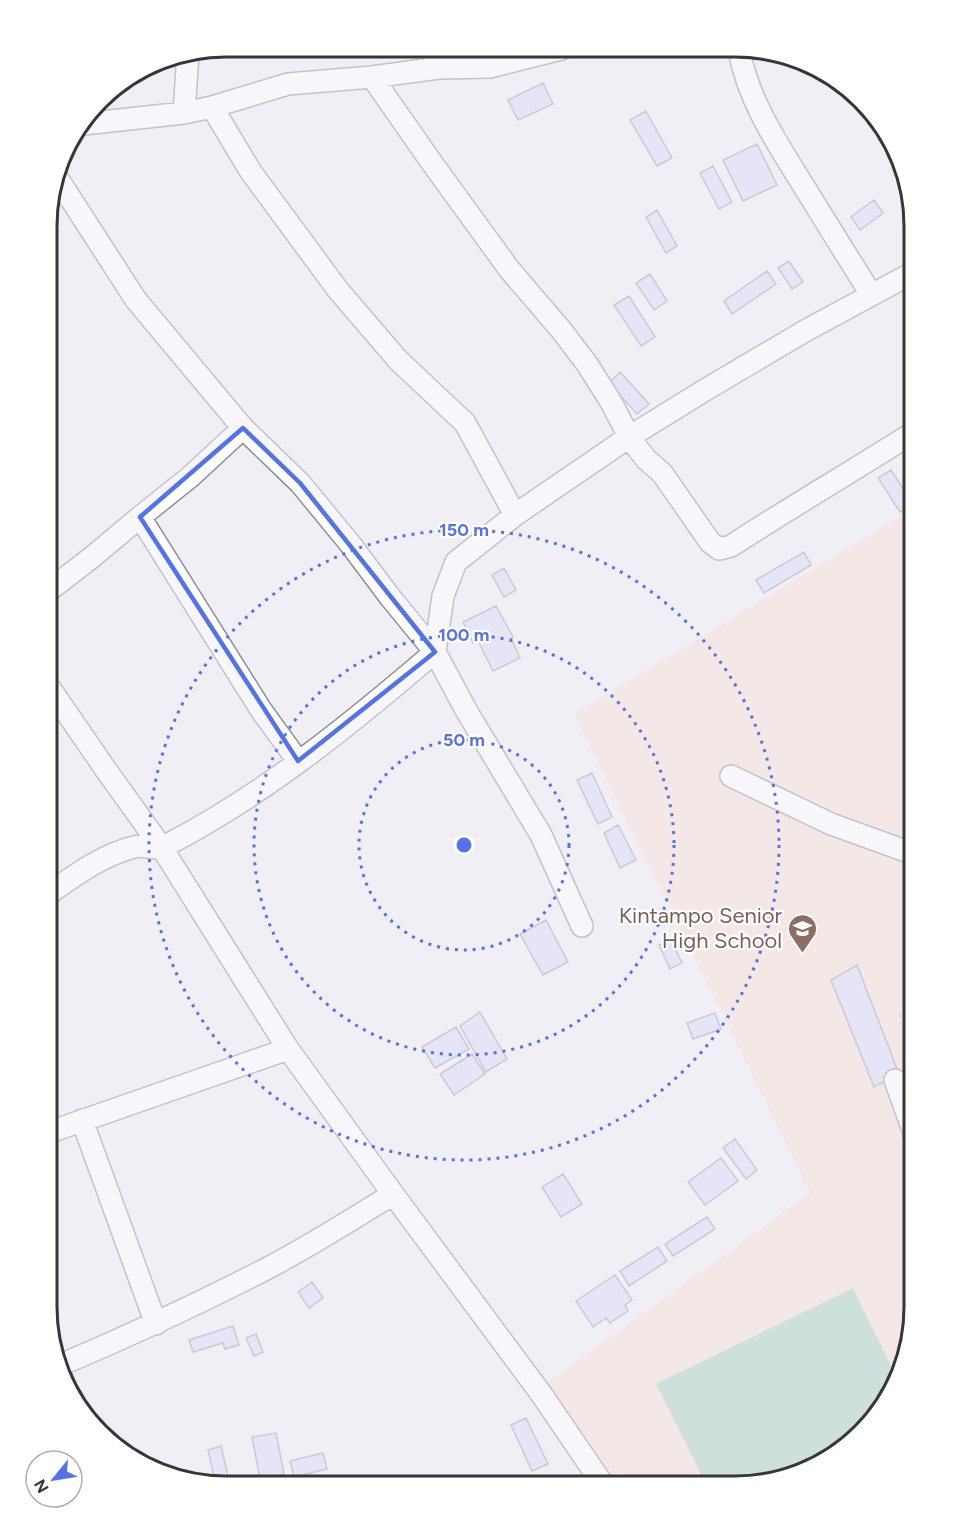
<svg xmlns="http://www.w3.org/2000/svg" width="961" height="1533" font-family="Figtree,sans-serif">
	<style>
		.education { fill: #f8e1d5 }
		.green { fill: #a5cfbb }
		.building { fill: #d9d8f9; stroke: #9c9ca1; stroke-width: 1.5 }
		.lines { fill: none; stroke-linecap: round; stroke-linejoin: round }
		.minor-casing { stroke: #8c8c91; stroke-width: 24 }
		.path { stroke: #929296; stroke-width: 2; stroke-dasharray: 1.5 4.5; stroke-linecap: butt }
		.minor { stroke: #fff; stroke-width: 21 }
		.marked { fill: none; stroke: #5573e8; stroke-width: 4.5; stroke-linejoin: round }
		.ring { fill: none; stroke: #5573e8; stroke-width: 3; stroke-dasharray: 3 6 }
		.labels { text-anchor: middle; stroke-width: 4.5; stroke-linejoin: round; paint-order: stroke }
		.education-label { font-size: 22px; fill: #785e54; stroke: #fff; text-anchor: end }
		.rim { fill: none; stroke: #363638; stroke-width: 3 }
		.centre { fill: #5573e8; stroke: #fff; stroke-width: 3 }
		.ring-label { font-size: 18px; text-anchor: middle; font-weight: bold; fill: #5573e8; stroke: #fff; stroke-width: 4.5; stroke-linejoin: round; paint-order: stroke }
	</style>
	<rect width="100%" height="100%" fill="#f0eff5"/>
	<path class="education" d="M914,508V1319L901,1375L878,1416L803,1473L735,1486H617L545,1384L810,1193L574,714Z"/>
	<path class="green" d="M853,1288L898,1380L878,1416L803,1473L735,1486H707L656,1384Z"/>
	<path class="building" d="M543,83L553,104L518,120L508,100Z
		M843,86L853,91L854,92L848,95Z
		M646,111L672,158L657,166L630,120Z
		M757,144L777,185L743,201L723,160Z
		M713,166L732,202L719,209L700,173Z
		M874,200L883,213L860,230L851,217Z
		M657,210L677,246L666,253L646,217Z
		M789,261L803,282L792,289L778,268Z
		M767,271L776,284L732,314L724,301Z
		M650,274L667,301L654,310L636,283Z
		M629,296L655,337L641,346L614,305Z
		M914,340V358L906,346Z
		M620,372L649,404L637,414L609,383Z
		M891,470L913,504L900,512L878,478Z
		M804,552L811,565L764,593L756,580Z
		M504,568L516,590L504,597L492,575Z
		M496,606L513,637L511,638L520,658L493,671L478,641L473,643L463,622Z
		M592,773L612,817L598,824L577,780Z
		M618,825L636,860L620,868L604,833Z
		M546,920L568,962L543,975L520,934Z
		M671,940L682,963L670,969L659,945Z
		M857,965L899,1074L874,1087L831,980Z
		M480,1012L507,1059L486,1072L460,1026Z
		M715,1013L721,1029L693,1039L687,1023Z
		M456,1027L469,1049L435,1068L422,1047Z
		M472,1054L485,1074L454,1095L440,1074Z
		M735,1139L757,1170L746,1179L723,1148Z
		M721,1158L738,1181L705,1205L688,1182Z
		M563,1174L582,1204L561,1217L542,1187Z
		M707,1217L715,1229L673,1256L665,1244Z
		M658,1247L667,1261L629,1286L620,1271Z
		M615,1275L632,1300L625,1305L628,1311L610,1323L606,1318L593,1327L576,1301Z
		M312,1282L323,1298L309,1308L298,1292Z
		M233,1326L239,1345L225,1349L223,1343L193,1352L189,1340Z
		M256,1334L263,1352L254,1356L246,1338Z
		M526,1418L548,1464L532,1471L511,1425Z
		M276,1433L284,1474L260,1479L252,1437Z
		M221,1446L230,1484L216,1485L208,1450Z
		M323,1453L327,1469L294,1477L290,1461Z
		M342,1480L344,1485H330L329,1482Z"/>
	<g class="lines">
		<defs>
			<path id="minor" d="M431,48L439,68
				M739,50C748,100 777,143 803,185C826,222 848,258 871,294
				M372,77L432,163L509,269L562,331L587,364L611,402L629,437L638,449L647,460L662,473L710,542L719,549L731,546C791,507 853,471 914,432
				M212,107L251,172L338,290L398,360L465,423L515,515
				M184,113L188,54
				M83,124L184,113L212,107L288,84L372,77L439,68L490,67L561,49
				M56,176L136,300L243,428L300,483L351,545L390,597L435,652
				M243,428L190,477L140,517L261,710L298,761
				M47,592L91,558L140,517
				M435,652L443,596L456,562L515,515L629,437L705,390L805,331L914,272
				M47,684L106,770L162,848L288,1049L393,1194L542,1395L604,1486
				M731,776L831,824L914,854
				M47,895C74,876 102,855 134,847C144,844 156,851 165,846C264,795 351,724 435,652L466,710L541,835L582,926
				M895,1080L914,1133
				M82,1120L156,1324
				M47,1133L288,1049
				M58,1366C129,1336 198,1304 266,1269C310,1246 351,1220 393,1194"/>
		</defs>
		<use href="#minor" class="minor-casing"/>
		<path class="path" d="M900,1016L914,1013"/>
		<use href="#minor" class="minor"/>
	</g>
	<path d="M0 0H961V1533H0ZM243,428L300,483L435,652L298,761L140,517Z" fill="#f0eff5" fill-opacity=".55" fill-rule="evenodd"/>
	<path class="marked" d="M243,428L300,483L435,652L298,761L140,517Z"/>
	<g class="ring">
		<circle cx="464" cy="845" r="105"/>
		<circle cx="464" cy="845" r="210"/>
		<circle cx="464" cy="845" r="315"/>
	</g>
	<defs>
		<symbol id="school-pin" viewBox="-11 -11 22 30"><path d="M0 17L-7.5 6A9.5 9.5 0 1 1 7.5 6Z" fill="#8d6e63" stroke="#fff"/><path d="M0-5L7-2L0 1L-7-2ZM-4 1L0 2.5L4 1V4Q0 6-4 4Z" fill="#fff"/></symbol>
	</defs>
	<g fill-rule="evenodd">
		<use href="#school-pin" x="786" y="912" width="33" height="45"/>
	</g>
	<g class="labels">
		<g class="education-label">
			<text x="782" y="923">Kintampo Senior<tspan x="782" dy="25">High School</tspan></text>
		</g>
	</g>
	<path d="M0 0H961V1533H0ZM226 57H735A169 169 0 0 1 904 226V1307A169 169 0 0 1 735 1476H226A169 169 0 0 1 57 1307V226A169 169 0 0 1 226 57Z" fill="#fff" fill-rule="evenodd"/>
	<path class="rim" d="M226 57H735A169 169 0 0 1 904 226V1307A169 169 0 0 1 735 1476H226A169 169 0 0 1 57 1307V226A169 169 0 0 1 226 57Z"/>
	<circle cx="464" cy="845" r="9" class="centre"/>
	<g class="ring-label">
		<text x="464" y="536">150 m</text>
		<text x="464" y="641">100 m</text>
		<text x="464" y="746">50 m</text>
	</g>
	<g transform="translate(54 1479) rotate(240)"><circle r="28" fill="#ffffff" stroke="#afafaf" stroke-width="1.5"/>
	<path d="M0-4.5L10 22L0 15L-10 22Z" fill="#5573e8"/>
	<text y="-9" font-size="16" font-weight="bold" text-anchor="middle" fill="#363638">N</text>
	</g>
</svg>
